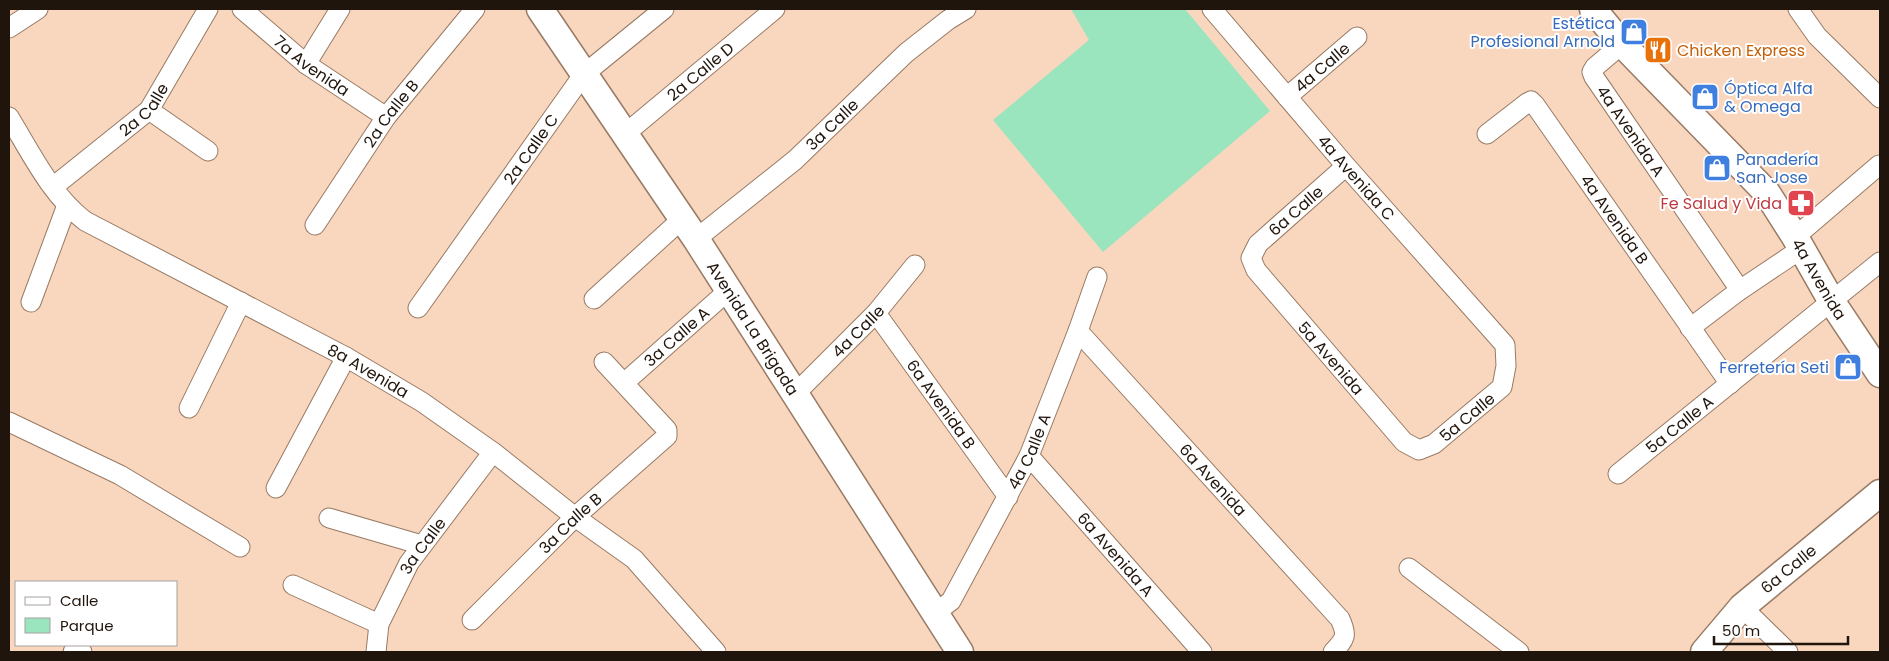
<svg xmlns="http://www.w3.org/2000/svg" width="1889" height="661" font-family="Poppins,sans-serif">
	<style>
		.green { fill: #9ae4be }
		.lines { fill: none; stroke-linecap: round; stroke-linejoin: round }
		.street-casing { stroke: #987a64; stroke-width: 21 }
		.secondary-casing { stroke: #987a64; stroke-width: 29 }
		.street { stroke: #fff; stroke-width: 19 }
		.secondary { stroke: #fff; stroke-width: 26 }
		.labels { text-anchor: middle; stroke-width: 4; stroke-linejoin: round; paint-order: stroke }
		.shop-label { font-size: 16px; fill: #366cbe; stroke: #fff; text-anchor: end }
		.food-label { font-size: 16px; fill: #c56008; stroke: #fff; text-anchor: start }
		.street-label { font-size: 16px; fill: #20150c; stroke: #fff }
		.health-label { font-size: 16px; fill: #be3a42; stroke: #fff; text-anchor: end }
	</style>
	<rect width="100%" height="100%" fill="#f9d7bf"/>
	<path class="green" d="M1071,9H1185L1270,111L1103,252L993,120L1089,40Z"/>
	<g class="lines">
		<defs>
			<g id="street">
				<path id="s1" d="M242,9L306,64L386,117"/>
				<path id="s2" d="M1212,9L1346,166L1505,345L1506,366L1502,387L1434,444L1419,450L1404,442L1256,270L1251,258L1258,244L1346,166"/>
				<path d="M1798,9L1817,36L1880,98"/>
				<path d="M9,28L38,9"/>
				<path id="s3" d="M1622,44L1595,67L1592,72L1594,77L1740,290"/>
				<path d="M306,64L340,9"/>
				<path id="s4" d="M1287,97L1357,37"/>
				<path d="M149,110L208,151"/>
				<path id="s5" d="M9,117C31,153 51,195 85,221L346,357L422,402L493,452L575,517L634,559L716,652"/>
				<path id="s6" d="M625,134L775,9"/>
				<path id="s7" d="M1487,134L1527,103L1531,101L1535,105L1730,384"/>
				<path id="s8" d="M53,187L149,110L208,9"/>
				<path id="s9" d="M315,225L386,117L475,9"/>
				<path d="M1795,237L1879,165"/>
				<path id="s10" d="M696,239L795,160L906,53L948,20L966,9"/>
				<path d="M594,299L682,219"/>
				<path d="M31,302L67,205"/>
				<path id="s11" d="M418,308L583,75L664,9"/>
				<path id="s12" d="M876,313L1008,497"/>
				<path d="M1690,328L1740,290L1801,249"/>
				<path id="s13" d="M1078,331L1340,619C1348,636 1345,639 1333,652"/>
				<path id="s14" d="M624,383L729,290"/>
				<path id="s15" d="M795,394L876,313L915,265"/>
				<path d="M189,408L241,302"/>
				<path d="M9,422L120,475L240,547"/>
				<path id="s16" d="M1029,456L1202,652"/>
				<path id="s17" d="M1618,474L1880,262"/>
				<path d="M276,488L346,357"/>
				<path d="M329,518L422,545"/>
				<path d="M1409,568L1519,652"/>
				<path d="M293,585L379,624"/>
				<path d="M1742,607L1788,652"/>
				<path id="s18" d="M935,613L951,601L1029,456L1078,331L1097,277"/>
				<path id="s19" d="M472,620L575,517L667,436V430L604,362"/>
				<path d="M73,652H82"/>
				<path id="s20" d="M376,652L379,624L409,563L493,452"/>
			</g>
			<g id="secondary">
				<path id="s21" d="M540,9L696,239L960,652"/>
				<path id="s22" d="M1593,9L1622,44L1767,193L1795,237L1832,302L1880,374"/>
				<path id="s23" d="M1704,652L1742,607L1880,493"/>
			</g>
		</defs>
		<use href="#street" class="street-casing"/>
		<use href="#secondary" class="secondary-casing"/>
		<use href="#street" class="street"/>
		<use href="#secondary" class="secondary"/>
	</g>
	<defs>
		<symbol id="shop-square" viewBox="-11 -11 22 22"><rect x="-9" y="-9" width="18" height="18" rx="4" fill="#3f7fe0" stroke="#fff"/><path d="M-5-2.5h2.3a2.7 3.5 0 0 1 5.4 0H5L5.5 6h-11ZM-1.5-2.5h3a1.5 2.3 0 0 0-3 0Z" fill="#fff"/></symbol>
		<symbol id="restaurant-square" viewBox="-11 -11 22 22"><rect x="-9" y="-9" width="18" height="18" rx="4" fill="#e8710a" stroke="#fff"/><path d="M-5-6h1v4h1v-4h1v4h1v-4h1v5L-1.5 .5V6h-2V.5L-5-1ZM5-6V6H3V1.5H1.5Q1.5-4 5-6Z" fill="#fff"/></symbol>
		<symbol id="pharmacy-square" viewBox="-11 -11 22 22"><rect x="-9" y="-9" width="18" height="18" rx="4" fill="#e0444e" stroke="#fff"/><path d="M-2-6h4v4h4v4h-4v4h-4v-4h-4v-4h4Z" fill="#fff"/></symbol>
	</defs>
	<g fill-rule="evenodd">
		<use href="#shop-square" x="1618" y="16" width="32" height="32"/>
		<use href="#restaurant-square" x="1642" y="34" width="32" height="32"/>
		<use href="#shop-square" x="1689" y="81" width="32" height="32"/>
		<use href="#shop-square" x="1701" y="152" width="32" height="32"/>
		<use href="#pharmacy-square" x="1785" y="187" width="32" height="32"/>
		<use href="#shop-square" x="1832" y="351" width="32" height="32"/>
	</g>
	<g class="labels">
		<g class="shop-label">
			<text x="1615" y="29">Estética<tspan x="1615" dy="18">Profesional Arnold</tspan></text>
			<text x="1724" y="94" text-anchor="start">Óptica Alfa<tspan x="1724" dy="18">&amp; Omega</tspan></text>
			<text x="1736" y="165" text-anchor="start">Panadería<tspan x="1736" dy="18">San Jose</tspan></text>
			<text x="1829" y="373">Ferretería Seti</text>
		</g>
		<g class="food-label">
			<text x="1677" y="56">Chicken Express</text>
		</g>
		<g class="street-label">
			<text dy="6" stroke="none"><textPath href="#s1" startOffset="90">7a Avenida</textPath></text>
			<text dy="6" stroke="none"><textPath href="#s4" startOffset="46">4a Calle</textPath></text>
			<text dy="6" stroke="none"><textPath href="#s6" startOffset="98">2a Calle D</textPath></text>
			<text dy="6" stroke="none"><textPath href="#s8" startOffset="120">2a Calle</textPath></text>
			<text dy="6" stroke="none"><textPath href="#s9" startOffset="135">2a Calle B</textPath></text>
			<text dy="6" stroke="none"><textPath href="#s10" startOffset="178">3a Calle</textPath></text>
			<text dy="6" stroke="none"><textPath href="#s3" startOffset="112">4a Avenida A</textPath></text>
			<text dy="6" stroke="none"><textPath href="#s11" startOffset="195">2a Calle C</textPath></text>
			<text dy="6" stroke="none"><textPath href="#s2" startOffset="222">4a Avenida C</textPath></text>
			<text dy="6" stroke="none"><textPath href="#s2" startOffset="916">6a Calle</textPath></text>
			<text dy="6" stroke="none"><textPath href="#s7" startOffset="200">4a Avenida B</textPath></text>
			<text dy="6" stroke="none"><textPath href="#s22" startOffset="354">4a Avenida</textPath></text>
			<text dy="6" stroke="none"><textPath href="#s21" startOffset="384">Avenida La Brigada</textPath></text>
			<text dy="6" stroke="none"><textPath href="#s15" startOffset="89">4a Calle</textPath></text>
			<text dy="6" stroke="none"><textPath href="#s14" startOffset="70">3a Calle A</textPath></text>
			<text transform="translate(1331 358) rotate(49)" y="6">5a Avenida</text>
			<text dy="6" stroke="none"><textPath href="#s5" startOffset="450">8a Avenida</textPath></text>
			<text dy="6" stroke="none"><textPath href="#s12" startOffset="112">6a Avenida B</textPath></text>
			<text transform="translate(1467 417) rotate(-40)" y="6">5a Calle</text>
			<text dy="6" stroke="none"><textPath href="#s17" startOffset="79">5a Calle A</textPath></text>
			<text dy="6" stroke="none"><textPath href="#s18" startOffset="189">4a Calle A</textPath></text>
			<text dy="6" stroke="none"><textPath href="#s13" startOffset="201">6a Avenida</textPath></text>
			<text dy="6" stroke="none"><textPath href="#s19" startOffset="138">3a Calle B</textPath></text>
			<text dy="6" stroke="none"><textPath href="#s20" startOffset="118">3a Calle</textPath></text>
			<text dy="6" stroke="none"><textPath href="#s16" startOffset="131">6a Avenida A</textPath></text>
			<text dy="6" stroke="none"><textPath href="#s23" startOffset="119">6a Calle</textPath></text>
		</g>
		<g class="health-label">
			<text x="1782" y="209">Fe Salud y Vida</text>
		</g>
	</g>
	<rect width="1889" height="661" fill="none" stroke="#20150c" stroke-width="20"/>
	<rect x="15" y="581" width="162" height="65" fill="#ffffff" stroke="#a6a19e"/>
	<rect x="25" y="597" width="25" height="8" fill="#ffffff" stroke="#a6a19e"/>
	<text x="60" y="606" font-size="15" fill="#20150c">Calle</text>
	<rect x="25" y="618" width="25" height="15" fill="#9ae4be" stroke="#a6a19e"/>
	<text x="60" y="631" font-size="15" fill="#20150c">Parque</text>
	<path d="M1714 636v8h134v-8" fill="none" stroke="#20150c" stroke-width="2.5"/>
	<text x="1722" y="636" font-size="15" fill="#20150c" stroke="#ffffff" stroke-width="4" paint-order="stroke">50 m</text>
</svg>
